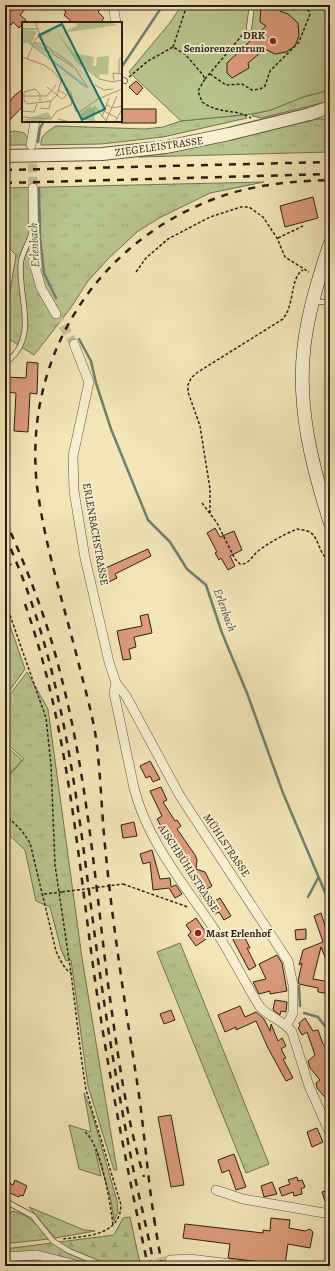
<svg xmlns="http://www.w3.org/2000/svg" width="335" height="1271" font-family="Alegreya,serif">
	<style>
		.grass { fill: url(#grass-tufts); stroke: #717253 }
		.forest { fill: url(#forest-firs); stroke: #717253 }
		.green { fill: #b9c58f; stroke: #717253 }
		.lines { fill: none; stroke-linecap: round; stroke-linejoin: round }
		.stream { stroke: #6e806f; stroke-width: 2.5 }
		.building { fill: #dc9b7b; stroke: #291f17 }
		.minor-tunnel { stroke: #cbbe97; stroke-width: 9; stroke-dasharray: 9 4.5; stroke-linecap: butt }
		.service-casing { stroke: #5c513f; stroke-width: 6 }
		.minor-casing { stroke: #5c513f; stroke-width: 10 }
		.tertiary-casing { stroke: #5c513f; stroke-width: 14 }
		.secondary-casing { stroke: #291f17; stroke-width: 14 }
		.path { stroke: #291f17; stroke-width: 1.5; stroke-dasharray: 3 2; stroke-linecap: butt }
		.service { stroke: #f7efd0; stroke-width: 4.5 }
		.minor { stroke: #f7efd0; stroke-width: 9 }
		.tertiary { stroke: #f7efd0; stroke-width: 12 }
		.secondary { stroke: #f7efd0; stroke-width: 13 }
		.rail { stroke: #291f17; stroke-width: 2.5; stroke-dasharray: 7 7; stroke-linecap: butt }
		.path-bridge { stroke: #291f17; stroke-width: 1.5; stroke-dasharray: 3 2; stroke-linecap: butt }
		.poi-dot { fill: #8f2418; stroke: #f7efd0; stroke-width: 1.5 }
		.labels { text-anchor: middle; stroke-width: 4; stroke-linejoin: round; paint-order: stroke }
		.poi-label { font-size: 11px; font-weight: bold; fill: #291f17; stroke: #f7efd0; text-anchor: end }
		.street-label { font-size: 11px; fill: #291f17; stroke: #f7efd0 }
		.water-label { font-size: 12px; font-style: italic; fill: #4c4f43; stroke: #f7efd0 }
		.inset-river { fill: none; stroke: #9cc0aa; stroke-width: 2 }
		.inset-road { fill: none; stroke: #a29677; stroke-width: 1 }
		.view { fill: #0f766e; fill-opacity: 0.15; stroke: #0f766e; stroke-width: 2 }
		.inset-edge { fill: none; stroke: #291f17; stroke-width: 2 }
	</style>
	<defs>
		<pattern id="grass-tufts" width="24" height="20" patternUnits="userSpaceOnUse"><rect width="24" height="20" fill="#b9c58f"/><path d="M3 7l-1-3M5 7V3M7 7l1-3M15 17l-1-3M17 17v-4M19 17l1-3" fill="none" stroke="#9fa97b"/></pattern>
		<pattern id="forest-firs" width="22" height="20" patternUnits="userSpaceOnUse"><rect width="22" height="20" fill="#b9c58f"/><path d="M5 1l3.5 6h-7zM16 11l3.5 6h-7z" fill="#9fa97b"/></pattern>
	</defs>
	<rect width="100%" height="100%" fill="#f3e6b7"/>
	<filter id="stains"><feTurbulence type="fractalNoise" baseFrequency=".005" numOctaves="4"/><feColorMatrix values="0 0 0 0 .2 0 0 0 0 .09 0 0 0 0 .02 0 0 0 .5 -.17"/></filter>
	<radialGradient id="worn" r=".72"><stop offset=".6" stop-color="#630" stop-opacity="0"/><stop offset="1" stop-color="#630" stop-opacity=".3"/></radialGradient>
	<path class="grass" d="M330,90V101L261,118L252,116V114L271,110L303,97Z
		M244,115L247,118L163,137L101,144L41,145C40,135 48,131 56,126L145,129L163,127L181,121Z
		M317,119H330V152L139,157L197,147Z
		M15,131L24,133L28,138L29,145H5V133Z
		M264,182L210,193L159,218L137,232L108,259L88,281L70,309L34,355L9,339V298L16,255L5,244V188Z
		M5,611L25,669L5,697Z
		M27,672L48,709L82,958L117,1170H114L88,1086L71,960L66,961L61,949L50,907L36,901L25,850L5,831V780L24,759L5,742V701Z
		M5,745L22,760L5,779Z
		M180,943L269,1164L246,1173L157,952Z
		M84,1093L91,1110L117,1201L118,1212L114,1221L111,1200L96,1149L95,1150L101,1176L79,1169L69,1125L91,1132Z
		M29,1207L84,1230L95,1231L55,1238Z
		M12,1211C30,1214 38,1226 49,1239L12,1243L5,1240V1223Z
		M37,1259L64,1266H5V1261Z"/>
	<path class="forest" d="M130,1217L140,1263L93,1266L35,1252L5,1254V1249L114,1235L123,1218Z"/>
	<path class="green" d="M182,5H328V9H330V90L303,97L271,110L252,114L181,121L129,72L169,24Z"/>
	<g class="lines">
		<path class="stream" d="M121,68L163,5
			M38,142L40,128L44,121
			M39,188L40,238L44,273L56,298
			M79,339L91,361L96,383L111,429L148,520L170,542L187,569L206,585L222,633L247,693L283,793L330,904
			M308,897L318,878
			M299,986L300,1006
			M304,1013L318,1017L330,1033"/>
	</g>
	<path class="building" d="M5,5H29L20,15L26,20L19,28L13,22L11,25L9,22L5,26Z
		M59,5H104L98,12L104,18L100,23H73L64,15L66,12Z
		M261,5H281L280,11L288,14L298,23L299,36L295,46L286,52L275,54L265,49L248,63L249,68L232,78L227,73V63L266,26L260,22Z
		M136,81L143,88L137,95L129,87Z
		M23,89V106L5,125V113L9,108L6,106L15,95Z
		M121,109H156V123H121Z
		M313,197L318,218L285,227L280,206Z
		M27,362L38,363L37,394L30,393L28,432L14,431L16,393L5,392V377L26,378Z
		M215,528L220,537L234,531L242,550L230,556L235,566L228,570L221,558L219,560L215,553L217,552L207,533Z
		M148,549L151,556L115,574L117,578L107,583L101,570Z
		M148,614L152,633L134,637L136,647L129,649L131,659L123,660L117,631L142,626L140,616Z
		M150,761L160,779L153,782L150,776L146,778L140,766Z
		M161,787L167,800L163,802L175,821L177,820L181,826L177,829L195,855L197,860L196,869L205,872L212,886L207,889L214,901L211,903L220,898L231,916L224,920L219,912L215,914L201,897L164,836L166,835L157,819L162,816L150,791Z
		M134,822L137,836L123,838L121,825Z
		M152,850L160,879L170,878L171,887L176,885L182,894L175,898L169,888L153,890L150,862L143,864L140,854Z
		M321,913L327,932L330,931V969L321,947L313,979L330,982V994L318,992V988L299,984L298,981L302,963L299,965L303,950L323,942L314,916Z
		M196,918L209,937L196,946L188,935L191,932L186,925Z
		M306,929V939L296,940L295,930Z
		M238,930L241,935L243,934L250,948H247L256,966L249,970L230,934Z
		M277,955L282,963L287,991L270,994V991L259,994L253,982L266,979L259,964Z
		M275,1000L287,1002L286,1012L281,1011L280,1015L273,1010Z
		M240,1006L245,1017L256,1012L264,1019L270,1031L271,1024L278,1041L282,1038L286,1046L281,1049L286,1058L283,1059L293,1078L286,1081L268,1048L256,1021L236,1030V1027L225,1032L218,1015Z
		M171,1010L175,1020L164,1024L160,1014Z
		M305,1018L313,1031L318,1030L323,1044L330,1053V1103L317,1088L316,1083L320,1080L310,1068L308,1061L315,1055L307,1032L302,1035L298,1028L300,1026L299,1023Z
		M171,1115L184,1185L171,1187L158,1117Z
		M317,1128L323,1142L312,1147L307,1132Z
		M234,1154L246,1187L236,1190L229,1170L222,1173L218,1160Z
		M297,1177L298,1181L302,1180L305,1187L301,1189L302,1194L294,1196L293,1192L282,1196L279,1188L290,1184L288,1180Z
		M15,1180L27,1186L23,1196L20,1195L19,1197L5,1191V1181L13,1185Z
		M272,1182L277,1194L264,1197L261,1186Z
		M330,1189V1208L327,1207L322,1192Z
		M271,1218L290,1220L289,1228L305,1231L310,1229L313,1232L310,1248L288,1244L285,1265L228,1258L230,1244L183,1238L185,1224L263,1233V1230L270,1231Z"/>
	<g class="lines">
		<path class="minor-tunnel" d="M32,150L33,188
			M56,314L74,344
			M144,1266L170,1260"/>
		<defs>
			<path id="service" d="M249,28L252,5
				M121,79L125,81
				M314,301L330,303
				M5,360H9C39,335 17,295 21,261C23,252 28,244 31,235
				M5,408L6,410
				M5,1201L33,1216L53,1241L69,1251L105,1266"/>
			<path id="minor" d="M113,5L116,23
				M31,145L35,121
				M33,188L34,263L41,288L56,314
				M74,344L89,382L73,456L74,491L85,558L109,662L116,683L126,696L180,796L288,961L293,985V1013L286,1026
				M116,683L114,693L134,788C148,845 191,892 222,941C235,962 246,985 260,1007C269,1017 284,1021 292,1032L309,1086L330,1133
				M216,1190L243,1199L330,1214
				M5,1257L37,1255L80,1266
				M170,1260L190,1259L247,1266"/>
			<path id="tertiary" d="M5,156L102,154L166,147L229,134L310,114L330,107"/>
			<path id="secondary" d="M330,244C319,277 308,312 304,347C297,407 312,466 330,522"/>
		</defs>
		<use href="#service" class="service-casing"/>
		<use href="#minor" class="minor-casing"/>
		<use href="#tertiary" class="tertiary-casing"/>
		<use href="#secondary" class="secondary-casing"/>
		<path class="path" d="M173,47L187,5
			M210,74L226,85L242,84L252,90L260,89L265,86L270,71L299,42L310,14L307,7L300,5
			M129,77L148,61L173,47L185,54L203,75L205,79L198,91L202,102C221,115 234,108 251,118
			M205,79L244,33
			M278,238L303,226
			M136,272L146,258L168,239L210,217L241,207H249L263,217L277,238L285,257L309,272
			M202,503L217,523L235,559L240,564C249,565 252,556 258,551C270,542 283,535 297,529C301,530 306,530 310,532C320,539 318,554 330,561
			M210,513V489L200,426L188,392V385L191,378L198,372L283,319C295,304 290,277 303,270
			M5,601L46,718L51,765L55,865L71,973L82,1063L86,1090L121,1205C120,1236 86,1236 63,1239
			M5,814L22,831L30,843L56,951C59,958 64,969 71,973
			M123,884L188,907
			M44,894L62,892
			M85,1132C101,1144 111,1206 113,1226"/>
		<use href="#service" class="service"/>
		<use href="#minor" class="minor"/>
		<use href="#tertiary" class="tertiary"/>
		<use href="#secondary" class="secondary"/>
		<path class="rail" d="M5,170L330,162
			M5,183L330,174
			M5,520C28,570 48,623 61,676C87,776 95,881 108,984C117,1048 125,1114 144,1177
			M5,536C69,675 79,825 100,974C109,1038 120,1101 132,1163C139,1198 148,1232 154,1266
			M5,551L11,565
			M25,604C67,723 77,849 94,973C108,1072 127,1169 148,1266
			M154,1219L162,1266
			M155,1224C148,1181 145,1138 139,1095C127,1016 114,936 106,856C102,819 101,782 97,745C94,721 87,696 81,673C66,611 45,549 37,486C23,359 95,244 214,199C250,185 292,181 330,180"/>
		<path class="path-bridge" d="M62,892L123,884"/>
	</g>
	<g class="poi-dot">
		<circle cx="273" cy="41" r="4"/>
		<circle cx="198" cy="933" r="4"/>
	</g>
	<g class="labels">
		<g class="poi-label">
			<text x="265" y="39">DRK<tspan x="265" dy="13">Seniorenzentrum</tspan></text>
			<text x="206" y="937" text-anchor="start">Mast Erlenhof</text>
		</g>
		<g class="street-label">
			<text transform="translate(159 146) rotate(-8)" y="4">ZIEGELEISTRASSE</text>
			<text transform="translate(96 534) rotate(80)" y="4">ERLENBACHSTRASSE</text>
			<text transform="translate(227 845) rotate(56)" y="4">MÜHLSTRASSE</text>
			<text transform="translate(189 868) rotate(57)" y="4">AISCHBÜHLSTRASSE</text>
		</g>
		<g class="water-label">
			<text transform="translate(34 245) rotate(-93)" y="4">Erlenbach</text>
			<text transform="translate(225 610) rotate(70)" y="4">Erlenbach</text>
		</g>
	</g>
	<g transform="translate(22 22)">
		<rect width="100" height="100" fill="#f3e6b7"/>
		<path d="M55,0H87L96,3L46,10V8L55,4ZM0,8L15,9L10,20L27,30L25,32L6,19L0,21ZM34,9L52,31L72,35L71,44H74L75,35L87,34L86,53L78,52L77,57L94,61L76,57L55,41Z" fill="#b9c58f"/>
		<path d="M67,85L72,86L70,96L74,100L58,97L57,93ZM26,90L30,96L16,100L1,98Z" fill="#b9c58f"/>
		<path class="inset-river" d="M0,7H16M0,21L5,19L64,65M12,21L28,30M73,84L71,97L73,100"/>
		<path class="inset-road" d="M13,0L22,22M30,7L42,0M12,20L23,23L51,43M29,28L31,32L53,46L66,66M0,35L22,43L31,49L49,71L54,90M5,37L14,16L29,9M97,52V37H100M77,57L91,60L100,58M92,59L91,51L100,52M73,63L82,68L91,67M25,65L40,77L45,73L36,68M0,74H25L34,63M2,79L6,82L29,79L35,73L39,59M2,79V70L13,67L18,72V79M85,83L91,86L100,84M18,86L27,87L29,79M74,86L85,100M0,89L12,90L15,82M82,89L95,96M56,91L76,77L100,67M0,95L29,97L35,89L49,83L50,79M80,95L87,76M36,97L48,100M84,99L95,74M93,100L100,87"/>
		<path class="view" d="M40,2L83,87L60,98L17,13Z"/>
		<rect width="100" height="100" class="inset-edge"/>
	</g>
	<rect width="335" height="1271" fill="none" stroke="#f3e6b7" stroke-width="20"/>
	<rect x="6" y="6" width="323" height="1259" fill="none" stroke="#291f17" stroke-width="2"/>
	<rect x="10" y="10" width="315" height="1251" fill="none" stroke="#291f17"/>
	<rect width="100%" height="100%" filter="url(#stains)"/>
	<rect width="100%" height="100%" fill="url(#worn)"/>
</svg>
